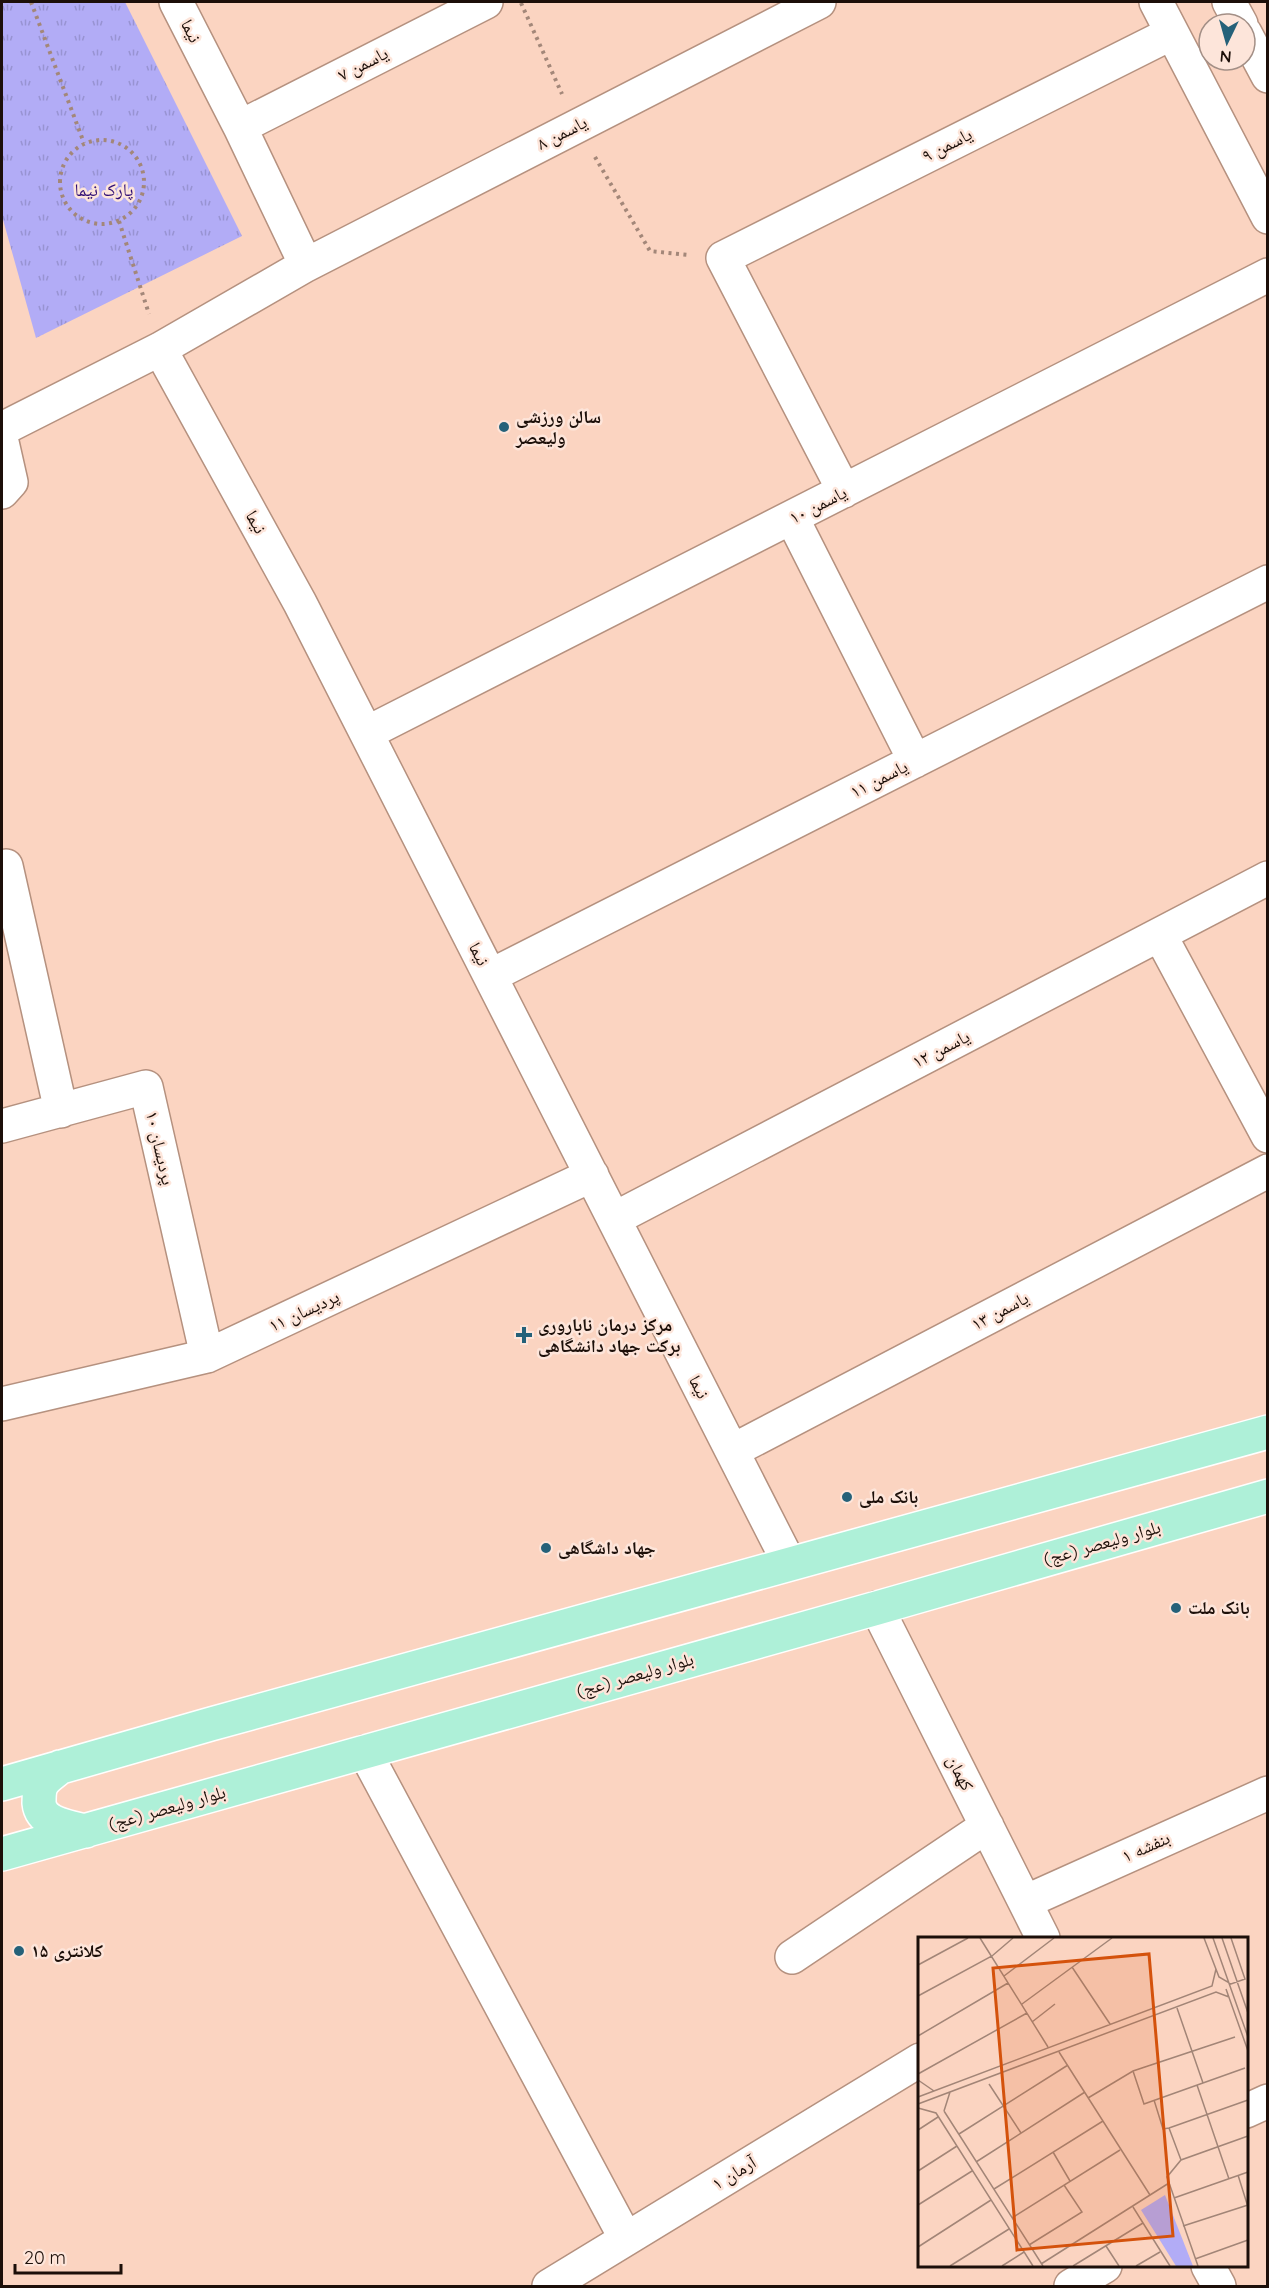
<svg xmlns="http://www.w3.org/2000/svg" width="1269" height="2288" font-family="Quicksand,'Noto Naskh Arabic',sans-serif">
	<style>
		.park { fill: url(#park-tufts) }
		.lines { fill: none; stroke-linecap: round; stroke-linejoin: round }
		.minor-casing { stroke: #b5917f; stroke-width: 36 }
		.major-casing { stroke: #fff; stroke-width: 36 }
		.path { stroke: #a38779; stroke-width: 4; stroke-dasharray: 3 4.5; stroke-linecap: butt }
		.minor { stroke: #fff; stroke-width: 33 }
		.major { stroke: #aef0d8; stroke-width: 33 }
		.poi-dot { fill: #256179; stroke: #fde5da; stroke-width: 2 }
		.labels { text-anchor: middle; stroke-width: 5; stroke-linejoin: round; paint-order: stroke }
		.street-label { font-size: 18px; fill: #1c0f09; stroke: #fde5da }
		.park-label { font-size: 18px; fill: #300e75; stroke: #fde5da }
		.poi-label { font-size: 18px; font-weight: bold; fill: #1c0f09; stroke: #fde5da; text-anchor: start }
		.inset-road { fill: none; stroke: #a28577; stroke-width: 1.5 }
		.view { fill: #d4520c; fill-opacity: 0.15; stroke: #d4520c; stroke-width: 3 }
		.inset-edge { fill: none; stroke: #1c0f09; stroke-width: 3 }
	</style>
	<defs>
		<pattern id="park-tufts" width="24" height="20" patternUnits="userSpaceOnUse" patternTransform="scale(1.5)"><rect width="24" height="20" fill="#b2acf6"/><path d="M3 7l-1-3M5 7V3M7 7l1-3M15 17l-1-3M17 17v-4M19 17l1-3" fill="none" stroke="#9893d2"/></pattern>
	</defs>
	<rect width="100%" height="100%" fill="#fbd4c1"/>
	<path class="park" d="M2,2H125L242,236L36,338L2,216Z"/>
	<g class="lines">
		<defs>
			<path id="minor" d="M176,2L240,127L306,265
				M1156,2L1268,217
				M1229,2L1241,24
				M1245,33L1268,76
				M240,127L486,2
				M160,349L300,603L789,1563
				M2,429L160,349L306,265L819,2
				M2,442L11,482L2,492
				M844,491L723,258L1172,33
				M792,518L915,761
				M367,733L1268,275
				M2,867L6,866L61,1111
				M1160,935L1268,1136
				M490,976L1268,582
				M2,1126L146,1087L207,1356
				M614,1219L1268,878
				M2,1404L207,1356L592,1175
				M732,1451L1268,1171
				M877,1608L1043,1938
				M365,1752L626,2239
				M1025,1902L1268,1793
				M792,1957L987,1826
				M1246,2111L1268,2101
				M1208,2266L1219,2286
				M549,2286L920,2060
				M1071,2286L1105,2266"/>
			<path id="major" d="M60,1767C55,1772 46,1777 42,1784C39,1789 39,1797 39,1803C41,1824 69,1827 86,1831
				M2,1784L211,1724L1268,1432
				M2,1854L877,1608L1268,1496"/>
		</defs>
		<use href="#minor" class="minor-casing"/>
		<use href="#major" class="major-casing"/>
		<path class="path" d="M31,2L84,143
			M521,3L562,94
			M60 182a42 42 0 1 1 84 0a42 42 0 1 1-84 0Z
			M595,157L650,251L689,255
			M119,221L149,314"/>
		<use href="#minor" class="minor"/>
		<use href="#major" class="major"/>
	</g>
	<g class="poi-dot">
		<circle cx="504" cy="427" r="6"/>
		<path d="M521 1326h6v6h6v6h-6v6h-6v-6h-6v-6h6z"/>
		<circle cx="847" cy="1497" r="6"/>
		<circle cx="546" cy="1548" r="6"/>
		<circle cx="1176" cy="1608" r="6"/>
		<circle cx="19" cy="1951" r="6"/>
	</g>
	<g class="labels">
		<g class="street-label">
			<text transform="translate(191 31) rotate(63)" y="6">نیما</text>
			<text transform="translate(363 64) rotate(-27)" y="6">یاسمن ۷</text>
			<text transform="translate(562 133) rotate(-27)" y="6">یاسمن ۸</text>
			<text transform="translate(947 145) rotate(-27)" y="6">یاسمن ۹</text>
			<text transform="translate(818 505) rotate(-27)" y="6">یاسمن ۱۰</text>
			<text transform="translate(256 522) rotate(61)" y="6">نیما</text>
			<text transform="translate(879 779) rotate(-27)" y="6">یاسمن ۱۱</text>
			<text transform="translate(479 954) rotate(63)" y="6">نیما</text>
			<text transform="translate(941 1049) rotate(-27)" y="6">یاسمن ۱۲</text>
			<text transform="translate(160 1148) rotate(77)" y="6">پردیسان ۱۰</text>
			<text transform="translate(304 1311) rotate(-25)" y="6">پردیسان ۱۱</text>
			<text transform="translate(1000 1311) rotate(-28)" y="6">یاسمن ۱۳</text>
			<text transform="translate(699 1387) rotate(63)" y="6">نیما</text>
			<text transform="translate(1102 1543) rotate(-16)" y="6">بلوار ولیعصر (عج)</text>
			<text transform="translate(635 1675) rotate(-16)" y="6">بلوار ولیعصر (عج)</text>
			<text transform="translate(960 1773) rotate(63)" y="6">کهمان</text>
			<text transform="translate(167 1808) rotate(-16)" y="6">بلوار ولیعصر (عج)</text>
			<text transform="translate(1146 1847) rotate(-24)" y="6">بنفشه ۱</text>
			<text transform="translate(734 2173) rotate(-31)" y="6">آرمان ۱</text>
		</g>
		<g class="park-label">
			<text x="104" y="196">پارک نیما</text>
		</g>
		<g class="poi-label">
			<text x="516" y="423">سالن ورزشی<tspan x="516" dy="21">ولیعصر</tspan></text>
			<text x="538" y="1331">مرکز درمان ناباروری<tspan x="538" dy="21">برکت جهاد دانشگاهی</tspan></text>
			<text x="859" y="1503">بانک ملی</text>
			<text x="558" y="1554">جهاد داشگاهی</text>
			<text x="1188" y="1614">بانک ملت</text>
			<text x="31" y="1957">کلانتری ۱۵</text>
		</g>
	</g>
	<g transform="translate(918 1937)">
		<rect width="330" height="330" fill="#fbd4c1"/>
		<path d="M247,258L275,329H258L223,273Z" fill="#b2acf6"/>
		<path class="inset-road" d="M62,1L130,110M286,1L301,40L313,47L327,42L313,1M295,1L330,100M304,1L330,76M0,28L50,1M154,30L192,87M86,39L136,1M308,52L330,114M0,59L74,19L95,1M104,67L194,1M259,71L285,146M114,85L137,67M0,99L90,46M141,115L232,258M215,134L226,167L327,131M0,137L109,76M0,143L16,154M71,147L103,196M279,148L311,242M0,160L294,49L298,32M170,161L215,134L317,100M236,163L245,192L251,191M0,167L298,55L311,60M0,171L18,176L115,329M26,174L125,329M26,174L32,155M251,191L330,163M251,191L263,223M0,193L20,180M41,197L150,128M135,215L152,244M58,225L167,155M0,234L39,209M320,238L330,270M76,252L185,184M256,261L330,235M0,268L54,234M215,270L252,329M94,281L202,213M265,289L330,268M111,308L164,275L146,248M188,309L201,329M0,310L73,263M277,322L330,303M123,327L251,246M32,329L91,292M84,329L106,315M155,329L225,286M218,329L242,315M280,329L249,240L263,223L330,199"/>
		<path class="view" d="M231,17L255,299L99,313L75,31Z"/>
		<rect width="330" height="330" class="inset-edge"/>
	</g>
	<rect width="1269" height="2288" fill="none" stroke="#1c0f09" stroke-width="6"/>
	<g transform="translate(1227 42) rotate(185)"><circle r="28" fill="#fde5da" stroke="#a38f86" stroke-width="1.5"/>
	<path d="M0-4.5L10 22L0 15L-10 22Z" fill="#256179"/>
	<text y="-9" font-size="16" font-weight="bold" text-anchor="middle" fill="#1c0f09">N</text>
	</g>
	<path d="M15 2264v9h106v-9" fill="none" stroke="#1c0f09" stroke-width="3"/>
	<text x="24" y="2264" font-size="18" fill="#1c0f09" stroke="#fde5da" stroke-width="4.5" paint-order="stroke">20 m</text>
</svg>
